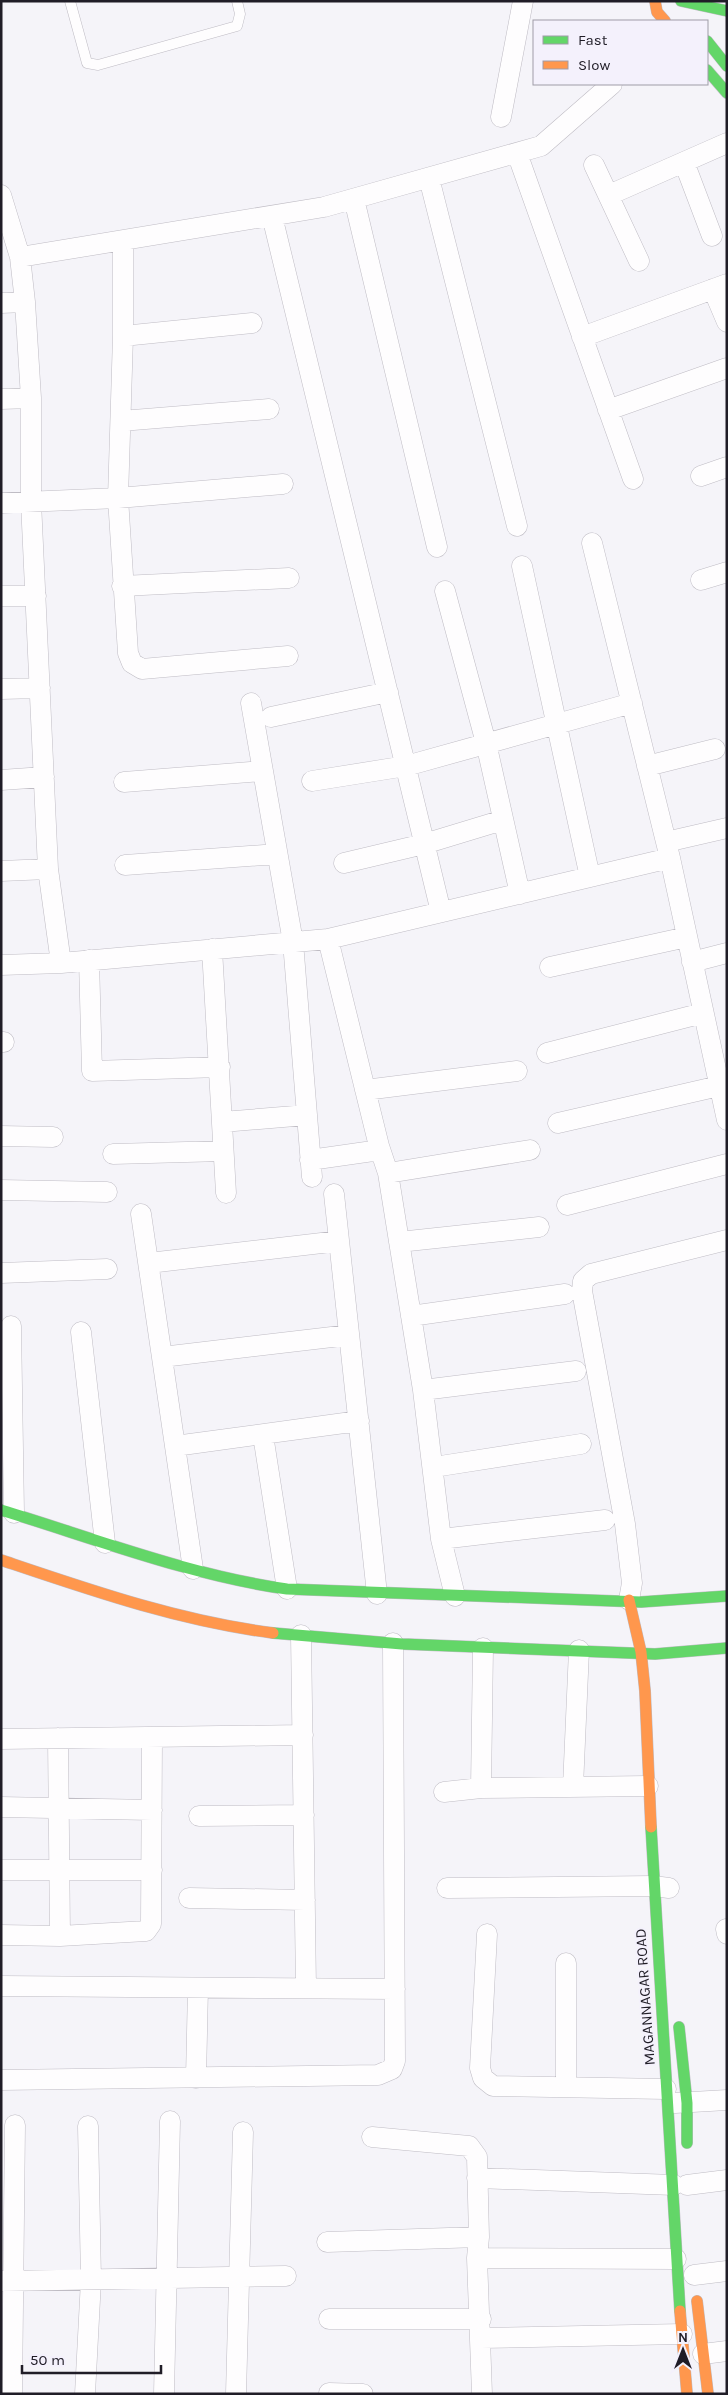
<svg xmlns="http://www.w3.org/2000/svg" width="728" height="2395" font-family="Karla,sans-serif">
	<style>
		.lines { fill: none; stroke-linecap: round; stroke-linejoin: round }
		.lane-casing { stroke: #bfbcc4; stroke-width: 11 }
		.street-casing { stroke: #bfbcc4; stroke-width: 21 }
		.fast-casing { stroke: #bfbcc4; stroke-width: 12 }
		.slow-casing { stroke: #bfbcc4; stroke-width: 12 }
		.lane { stroke: #fefdfe; stroke-width: 10 }
		.street { stroke: #fefdfe; stroke-width: 20 }
		.fast { stroke: #63d668; stroke-width: 11 }
		.slow { stroke: #ff974d; stroke-width: 11 }
		.labels { text-anchor: middle; stroke-width: 4; stroke-linejoin: round; paint-order: stroke }
		.street-label { font-size: 15px; fill: #201d27; stroke: #f4f1fc }
	</style>
	<rect width="100%" height="100%" fill="#f5f4f9"/>
	<g class="lines">
		<defs>
			<path id="lane" d="M70,1L87,63L98,65L237,26L240,14L237,1"/>
			<path id="street" d="M501,117L523,1
				M517,153L633,479
				M684,162L712,236
				M594,165L639,261
				M429,178L517,526
				M1,195L20,257L25,302L31,398V502L48,869L61,963L1,965
				M609,195L727,143
				M354,199L437,547
				M272,216L441,912
				M123,240V336L118,498L128,653L132,663L142,669L288,656
				M20,257L324,207L541,146L612,84
				M713,289L727,322
				M1,303L25,302
				M123,336L252,323
				M582,337L727,284
				M1,399L31,398
				M608,410L727,368
				M121,421L269,409
				M701,476L727,467
				M1,503L118,498L283,484
				M592,543L670,858L727,1120
				M522,566L590,877
				M701,580L727,572
				M122,586L289,578
				M445,591L486,743L520,894
				M1,596H36
				M1,689L40,688
				M251,703L293,942L312,1177
				M271,717L388,692
				M647,766L715,749
				M1,780L44,777
				M312,781L406,766L632,703
				M124,782L263,771
				M666,842L727,828
				M344,863L424,844L503,820
				M125,865L277,854
				M1,871L48,869
				M328,939L379,1146L388,1173L423,1390L441,1539L455,1596
				M212,949L226,1193
				M89,960L92,1071L220,1067
				M692,962L727,953
				M61,963L328,939L670,858
				M550,967L687,937
				M1,1042H4
				M547,1053L703,1013
				M365,1090L517,1071
				M222,1122L307,1115
				M558,1123L719,1086
				M1,1136L53,1137
				M113,1154L223,1151
				M310,1160L380,1150
				M388,1173L530,1150
				M1,1190L107,1192
				M334,1194L377,1594
				M567,1205L727,1164
				M141,1214L193,1569
				M399,1242L539,1227
				M149,1263L339,1241
				M1,1273L107,1269
				M411,1316L565,1294
				M11,1326L14,1513
				M81,1332L105,1543
				M162,1357L349,1335
				M423,1390L576,1371
				M263,1435L287,1589
				M175,1446L359,1421
				M434,1467L581,1444
				M441,1539L605,1520
				M629,1600L632,1583L625,1524L582,1291L583,1281L591,1274L727,1240
				M301,1635L306,1988
				M58,1738L60,1936
				M1,1739L303,1735
				M573,1787L579,1650
				M481,1788L483,1648
				M444,1792L481,1788L648,1786
				M1,1807L152,1810
				M199,1816L304,1815
				M1,1870H152
				M447,1888L653,1886L669,1888
				M189,1898L305,1900
				M726,1929L727,1934
				M487,1934L480,2068L483,2078L493,2086L666,2089
				M1,1935L60,1936L146,1931L151,1924L152,1737
				M566,1963V2086
				M1,1986L395,1989
				M196,2078L198,1988
				M1,2080L378,2075L392,2069L395,2061L393,1643
				M675,2103L727,2100
				M372,2137L469,2146L477,2157L479,2237L477,2258L482,2394
				M477,2178L674,2185
				M687,2185L727,2180
				M327,2242L479,2237
				M477,2258L676,2259
				M694,2275L727,2271
				M1,2281L286,2276
				M329,2319H481
				M481,2338L682,2334
				M703,2354L727,2351
				M329,2393L363,2394
				M12,2394L15,2125
				M85,2394L91,2280L88,2126
				M164,2394L170,2121
				M236,2394L243,2132"/>
			<path id="fast" d="M681,1L727,11
				M707,41L727,66
				M707,70L727,93
				M1,1510C93,1538 192,1576 287,1589L641,1602L727,1596
				M273,1633L402,1644L655,1654L727,1648
				M651,1827L680,2311
				M679,2027L687,2103V2143"/>
			<path id="slow" d="M655,1L657,12L665,21
				M1,1560C90,1590 179,1621 273,1633
				M629,1600L641,1652L645,1691L651,1827
				M697,2301L708,2394
				M680,2311L687,2394"/>
		</defs>
		<use href="#lane" class="lane-casing"/>
		<use href="#street" class="street-casing"/>
		<use href="#fast" class="fast-casing"/>
		<use href="#slow" class="slow-casing"/>
		<use href="#lane" class="lane"/>
		<use href="#street" class="street"/>
		<use href="#fast" class="fast"/>
		<use href="#slow" class="slow"/>
	</g>
	<g class="labels">
		<g class="street-label">
			<text transform="translate(645 1997) rotate(-94)" y="5">MAGANNAGAR ROAD</text>
		</g>
	</g>
	<rect width="728" height="2395" fill="none" stroke="#201d27" stroke-width="5"/>
	<rect x="533" y="20" width="175" height="65" fill="#f4f1fc" stroke="#9f9ca7"/>
	<rect x="543" y="36" width="25" height="8" fill="#63d668" stroke="#9f9ca7"/>
	<text x="578" y="45" font-size="15" fill="#201d27">Fast</text>
	<rect x="543" y="61" width="25" height="8" fill="#ff974d" stroke="#9f9ca7"/>
	<text x="578" y="70" font-size="15" fill="#201d27">Slow</text>
	<g transform="translate(683 2350)" stroke="#f4f1fc" stroke-width="4" paint-order="stroke">
	<path d="M0-4L9 19L0 12L-9 19Z" fill="#201d27"/>
	<text y="-8" font-size="14" font-weight="bold" text-anchor="middle" fill="#201d27">N</text>
	</g>
	<path d="M22 2365v8h139v-8" fill="none" stroke="#201d27" stroke-width="2.5"/>
	<text x="30" y="2365" font-size="15" fill="#201d27" stroke="#f4f1fc" stroke-width="4" paint-order="stroke">50 m</text>
</svg>
